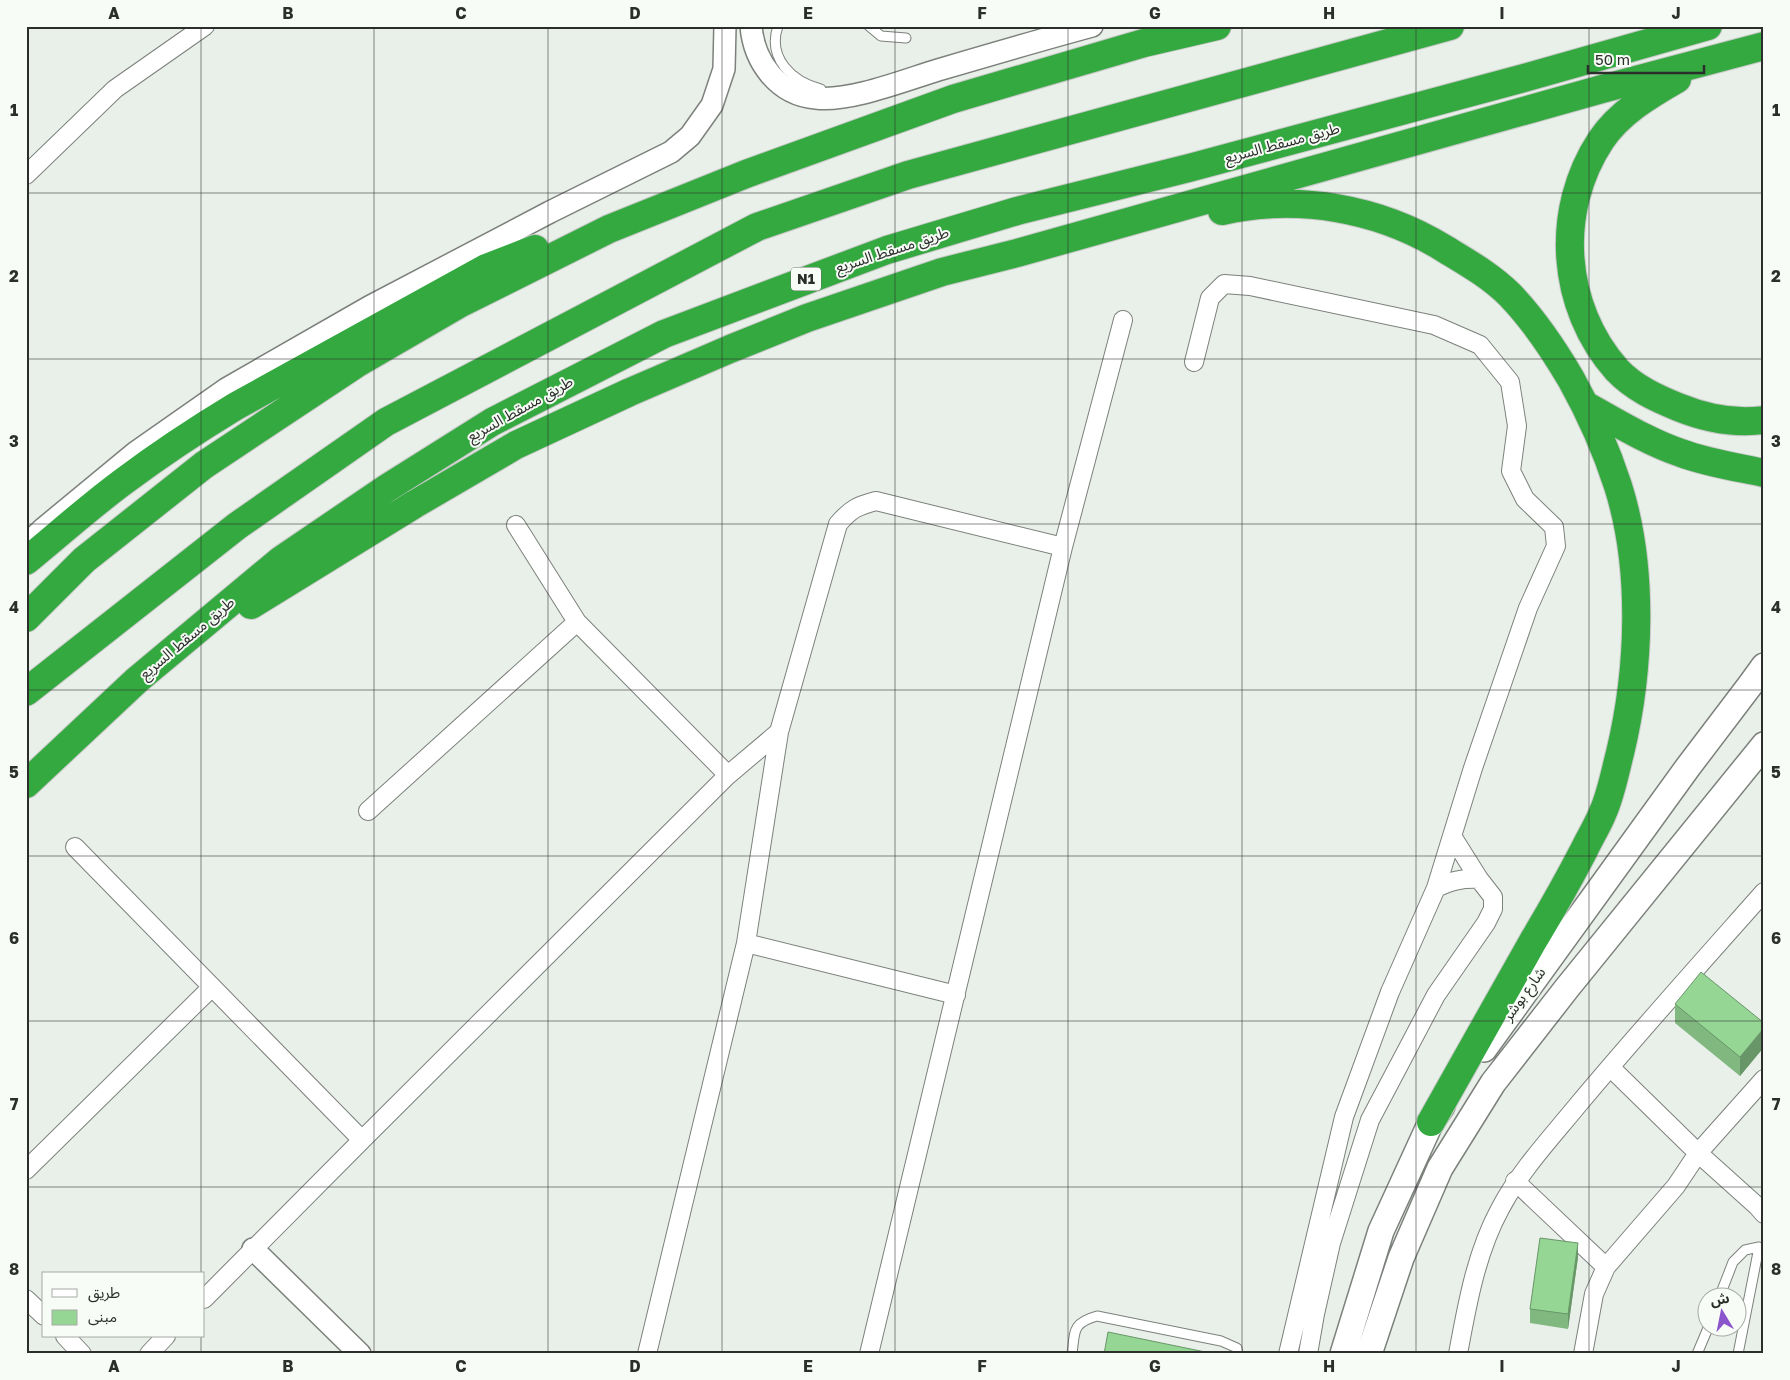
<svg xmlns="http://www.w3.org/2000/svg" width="1790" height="1380" font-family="'Golos Text','Noto Sans Arabic',sans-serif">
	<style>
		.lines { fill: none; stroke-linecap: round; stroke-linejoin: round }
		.service-casing { stroke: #7c817c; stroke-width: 11 }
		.minor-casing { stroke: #7c817c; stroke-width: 20 }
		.tertiary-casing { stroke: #7c817c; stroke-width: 24 }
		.secondary-casing { stroke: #7c817c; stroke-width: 28 }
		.motorway-casing { stroke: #c8c9c8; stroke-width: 30 }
		.service { stroke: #fff; stroke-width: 9 }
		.minor { stroke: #fff; stroke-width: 18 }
		.tertiary { stroke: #fff; stroke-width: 21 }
		.secondary { stroke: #fff; stroke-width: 25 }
		.motorway { stroke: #34a940; stroke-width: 28 }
		.wall { fill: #80b880 }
		.shaded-wall { fill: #689668 }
		.building { fill: #95d695; stroke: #689668 }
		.grid { fill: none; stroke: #2c2e2c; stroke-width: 1; stroke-opacity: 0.55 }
		.labels { text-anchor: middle; stroke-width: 4; stroke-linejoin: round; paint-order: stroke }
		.shield { fill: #f7fcf6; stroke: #696c69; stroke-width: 1 }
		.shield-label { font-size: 14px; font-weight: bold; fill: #2c2e2c }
		.street-label { font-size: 15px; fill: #2c2e2c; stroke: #f7fcf6 }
		.neatline { fill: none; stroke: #2c2e2c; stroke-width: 2 }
		.grid-label { font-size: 16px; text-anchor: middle; font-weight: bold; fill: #2c2e2c }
	</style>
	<rect width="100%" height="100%" fill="#e9efe9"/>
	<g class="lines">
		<defs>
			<path id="service" d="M778,26C767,58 792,82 821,89
				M869,26L881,36L906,38
				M1719,1298L1733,1262L1745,1250L1759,1247L1738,1354
				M1072,1354C1075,1331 1072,1323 1097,1316L1221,1341L1237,1348L1238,1354
				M1697,1354L1708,1328"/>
			<path id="minor" d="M26,175L115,89L205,26
				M1194,362L1210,298L1224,284L1250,286L1434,325L1480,345L1510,382L1517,426L1511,471L1525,499L1554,527L1556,546L1528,608L1473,768L1436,888L1390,992L1344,1117L1288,1354
				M516,525L577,622L728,775L779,732
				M368,811L577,622
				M75,847L362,1140L204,1299
				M1436,888C1451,881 1462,878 1479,879
				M746,943L779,732L838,524C851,509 857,506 876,501L1063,547
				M1610,1067L1698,1153L1764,1079
				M362,1140L728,775
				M26,1170L212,987
				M1515,1181L1606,1267
				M26,1299L44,1316
				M65,1336L82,1354
				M149,1354L166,1336
				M647,1354L746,943L956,995
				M869,1354L1063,547L1123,320
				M1308,1354L1315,1314L1331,1243L1370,1120L1436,995L1486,923L1493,909V897L1479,879L1452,836
				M1458,1354C1467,1305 1476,1253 1500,1209C1520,1171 1550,1139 1577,1106C1638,1033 1701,963 1764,892
				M1583,1354L1594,1294L1606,1267L1676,1186L1698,1153L1757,1206L1764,1214"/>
			<path id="tertiary" d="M751,26C754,62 778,95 816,98C850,102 905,80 938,70C989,55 1040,40 1092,26
				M26,545L44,528L136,452L226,389L369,307L550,212L671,152L690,136L712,105L724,69L725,26
				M253,1249L360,1354"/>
			<path id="secondary" d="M1484,1049L1688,767L1751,684L1764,666
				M1343,1354L1381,1231L1431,1122L1442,1106
				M1369,1354L1401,1258L1440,1168L1493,1083L1567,988L1764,745"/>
			<path id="motorway" d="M1677,79C1649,95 1619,113 1601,140C1554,211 1561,307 1617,370C1634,388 1656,398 1678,407C1705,418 1735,424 1764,420
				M1222,211C1298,194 1379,208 1445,249C1468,263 1491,276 1510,295C1534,320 1554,350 1571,379C1590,413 1606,449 1618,486C1644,568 1640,670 1620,753C1615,772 1611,794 1603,812C1598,825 1590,837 1584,850C1568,881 1551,911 1533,941C1499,1002 1465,1062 1431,1122
				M1585,405C1616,422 1648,442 1681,453C1708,463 1736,467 1764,473
				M26,561C59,534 90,506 124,481C160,454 198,429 236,406L486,268L535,249
				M251,605L415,504L516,445L630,392L730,349L807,318L942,272L1017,253L1602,89L1764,46
				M26,618L84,560L204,465L356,364L461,303L609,229L746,174L953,99L1144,43L1217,26
				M26,692L237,526L386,422L757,227L908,175L1450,26
				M26,784L137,680L281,560L387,488L492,422L664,334L887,250L1017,211L1189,168L1524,78L1708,26"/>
		</defs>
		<use href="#service" class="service-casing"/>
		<use href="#minor" class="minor-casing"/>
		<use href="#tertiary" class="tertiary-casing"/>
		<use href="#secondary" class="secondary-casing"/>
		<use href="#motorway" class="motorway-casing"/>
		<use href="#service" class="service"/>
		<use href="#minor" class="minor"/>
		<use href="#tertiary" class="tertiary"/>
		<use href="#secondary" class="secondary"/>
		<use href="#motorway" class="motorway"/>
	</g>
	<path class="wall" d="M1675,1004L1764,1023V1047L1740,1076L1675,1023Z
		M1578,1257L1568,1329L1530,1323V1309Z"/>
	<path class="shaded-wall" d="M1764,1028V1047L1740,1076V1057Z
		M1578,1243V1257L1568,1329V1314Z"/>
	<path class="building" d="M1701,972L1764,1023V1028L1740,1057L1675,1004Z
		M1540,1238L1578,1243L1568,1314L1530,1309Z
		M1108,1332L1215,1354H1104Z"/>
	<path class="grid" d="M201,26V1274M374,26V1354M548,26V1354M722,26V1354M895,26V1354M1068,26V1354M1242,26V1354M1416,26V1354M1589,26V1354M26,193H1764M26,359H1764M26,524H1764M26,690H1764M26,856H1764M26,1021H1764M26,1187H1764M201,1336V1354"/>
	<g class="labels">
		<rect class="shield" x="791" y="267.5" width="30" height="23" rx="4"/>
		<g class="shield-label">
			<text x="806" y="284">N1</text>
		</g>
		<g class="street-label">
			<text transform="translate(1282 143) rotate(-15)" y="5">طريق مسقط السريع</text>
			<text transform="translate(892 250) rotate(-18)" y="5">طريق مسقط السريع</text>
			<text transform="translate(520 409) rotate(-29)" y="5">طريق مسقط السريع</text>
			<text transform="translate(187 638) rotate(-40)" y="5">طريق مسقط السريع</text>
			<text transform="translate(1524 994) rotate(-54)" y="5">شارع بوشر</text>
		</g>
	</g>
	<rect width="1790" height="1380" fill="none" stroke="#f7fcf6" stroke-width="55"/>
	<rect x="42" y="1272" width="162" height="65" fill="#f7fcf6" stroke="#a6aaa5"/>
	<rect x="52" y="1289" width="25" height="8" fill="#ffffff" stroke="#a6aaa5"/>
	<text x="88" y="1298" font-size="15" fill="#2c2e2c">طريق</text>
	<rect x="52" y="1310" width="25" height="15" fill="#95d695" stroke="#a6aaa5"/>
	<text x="88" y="1322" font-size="15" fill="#2c2e2c">مبنى</text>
	<g transform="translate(1722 1312) rotate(350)"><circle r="24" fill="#f7fcf6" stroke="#a6aaa5"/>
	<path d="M0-4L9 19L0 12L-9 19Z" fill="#8b55cc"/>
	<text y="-8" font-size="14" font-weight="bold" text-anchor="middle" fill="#2c2e2c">ش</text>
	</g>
	<path d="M1588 65v8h116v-8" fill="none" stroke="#2c2e2c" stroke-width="2.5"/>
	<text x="1595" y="65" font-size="15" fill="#2c2e2c" stroke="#f7fcf6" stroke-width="4" paint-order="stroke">50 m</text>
	<rect x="28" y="28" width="1734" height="1324" class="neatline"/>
	<g class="grid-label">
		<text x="114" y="19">A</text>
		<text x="288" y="19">B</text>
		<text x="461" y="19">C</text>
		<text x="635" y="19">D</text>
		<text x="808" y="19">E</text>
		<text x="982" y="19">F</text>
		<text x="1155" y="19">G</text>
		<text x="1329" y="19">H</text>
		<text x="1502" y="19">I</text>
		<text x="1676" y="19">J</text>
		<text x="14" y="116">1</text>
		<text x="1776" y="116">1</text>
		<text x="14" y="282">2</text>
		<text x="1776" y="282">2</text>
		<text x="14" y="447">3</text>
		<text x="1776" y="447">3</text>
		<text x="14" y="613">4</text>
		<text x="1776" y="613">4</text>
		<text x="14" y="778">5</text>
		<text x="1776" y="778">5</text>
		<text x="14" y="944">6</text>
		<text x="1776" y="944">6</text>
		<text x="14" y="1110">7</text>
		<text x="1776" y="1110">7</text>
		<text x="14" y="1275">8</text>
		<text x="1776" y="1275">8</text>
		<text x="114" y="1372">A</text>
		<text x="288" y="1372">B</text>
		<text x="461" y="1372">C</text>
		<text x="635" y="1372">D</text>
		<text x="808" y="1372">E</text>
		<text x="982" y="1372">F</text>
		<text x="1155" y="1372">G</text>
		<text x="1329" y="1372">H</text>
		<text x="1502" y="1372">I</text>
		<text x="1676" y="1372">J</text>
	</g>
</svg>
